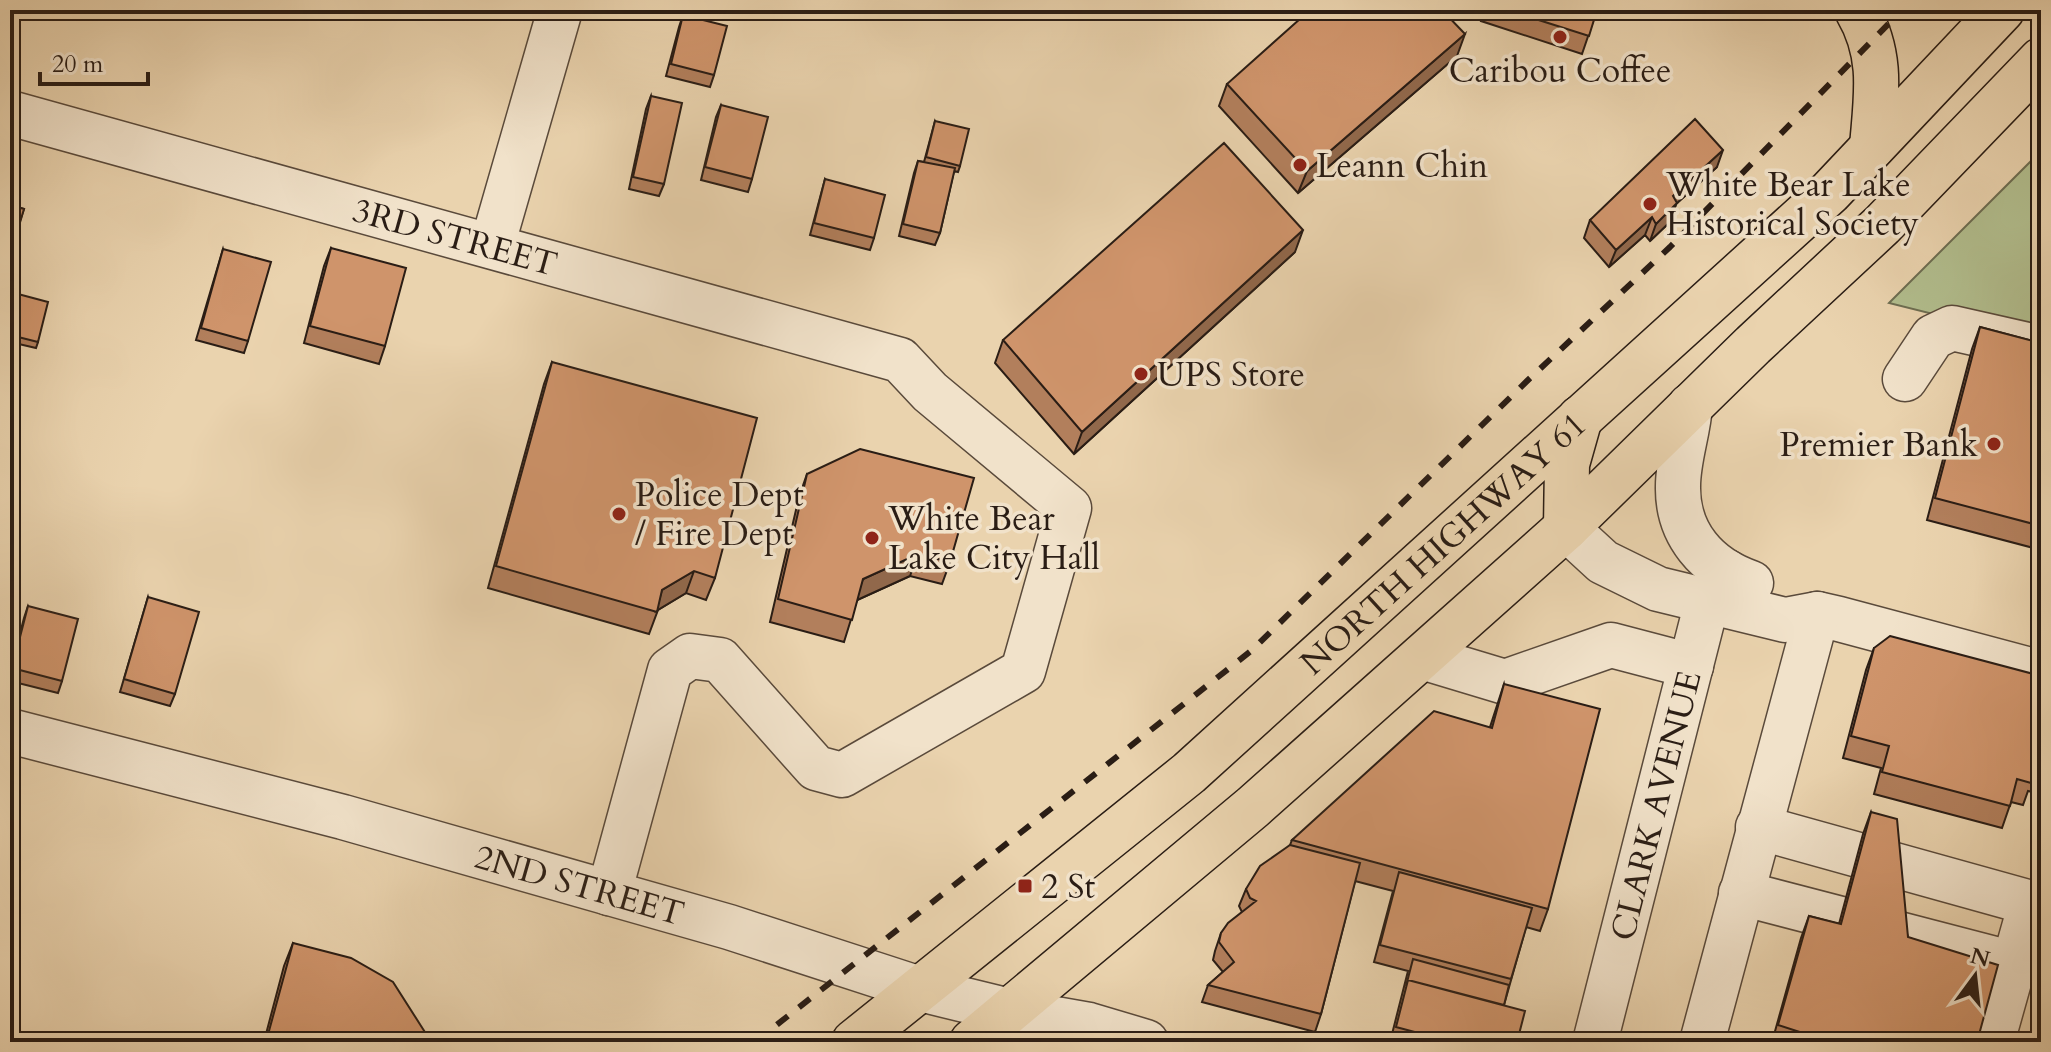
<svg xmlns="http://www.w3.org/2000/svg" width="2051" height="1052" font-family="Cardo,serif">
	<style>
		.green { fill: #b2be8e; stroke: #6e6e52; stroke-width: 2 }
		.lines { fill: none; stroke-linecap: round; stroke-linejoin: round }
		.minor-casing { stroke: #5a4a3b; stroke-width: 47 }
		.major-casing { stroke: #2a1d15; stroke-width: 47 }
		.minor { stroke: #f1e2ca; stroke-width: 44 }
		.major { stroke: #ead3ae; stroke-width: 44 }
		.rail { stroke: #2a1d15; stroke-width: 6; stroke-dasharray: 14 14; stroke-linecap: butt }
		.wall { fill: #b27f5c; stroke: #2a1d15; stroke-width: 2 }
		.shaded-wall { fill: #91684b; stroke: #2a1d15; stroke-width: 2 }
		.building { fill: #cf946b; stroke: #2a1d15; stroke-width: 2 }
		.poi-dot { fill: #8f2418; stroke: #f1e2ca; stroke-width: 3 }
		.labels { text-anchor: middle; stroke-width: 7; stroke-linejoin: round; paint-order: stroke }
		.poi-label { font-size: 34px; fill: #2a1d15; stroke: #f1e2ca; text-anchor: start }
		.street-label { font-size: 34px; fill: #2a1d15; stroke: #f1e2ca }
	</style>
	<rect width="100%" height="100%" fill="#ead3ae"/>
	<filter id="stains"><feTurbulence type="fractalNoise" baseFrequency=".0025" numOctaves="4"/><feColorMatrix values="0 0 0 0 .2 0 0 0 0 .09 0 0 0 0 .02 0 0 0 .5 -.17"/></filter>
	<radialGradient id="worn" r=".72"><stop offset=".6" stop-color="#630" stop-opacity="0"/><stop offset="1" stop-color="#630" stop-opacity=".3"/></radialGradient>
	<path class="green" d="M2041,151V341L1889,303Z"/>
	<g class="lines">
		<defs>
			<g id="minor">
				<path id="s1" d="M10,113L900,360L930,392L1069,508L1023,671L842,775L816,768L720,660L690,656L670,670L609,893"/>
				<path d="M492,246L560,10"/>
				<path d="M1905,379L1933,337L1952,328L2041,348"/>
				<path d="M1690,406C1688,433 1678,459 1678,486C1677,534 1707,568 1751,583"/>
				<path d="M1566,528L1603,562L1658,589L1785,620L1817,614L1839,619L2041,673"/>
				<path d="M1422,657L1505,682L1611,645L1691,666"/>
				<path id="s2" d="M10,731L343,817L729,927L920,989L1010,1011L1089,1025L1146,1042"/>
				<path d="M1758,827L2031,903L1992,1042"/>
				<path d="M1741,893L2014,964"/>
				<path id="s3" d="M1595,1042L1707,602L1727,572"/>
				<path d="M1702,1042L1817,614"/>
			</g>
			<g id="major">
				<path d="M1857,10C1884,56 1876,97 1872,147"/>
				<path d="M1566,528L1567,464L1580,418"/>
				<path id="s4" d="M854,1042L1189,773L1830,192L2002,10"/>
				<path d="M972,1042L1253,807L1566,528L1753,345L1882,225L2041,60"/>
			</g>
		</defs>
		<use href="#minor" class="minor-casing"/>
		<use href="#major" class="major-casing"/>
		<use href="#minor" class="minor"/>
		<use href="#major" class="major"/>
		<path class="rail" d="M755,1042L1251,651L1527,381L1670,247L1902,10"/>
	</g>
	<path class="wall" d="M1485,10H1597L1582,54L1481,21Z
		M683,15L714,75L710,87L666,76L679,27Z
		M1457,56L1298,193L1219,106L1227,84Z
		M651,96L664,184L659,196L629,189L646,109Z
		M721,105L752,179L748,192L701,180L716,117Z
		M935,121L960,166L958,172L954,171L940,233L935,245L899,236L914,173L918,161L924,162Z
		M1717,167L1676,204L1671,221L1650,241L1645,235L1609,267L1584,238L1590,220Z
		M825,179L874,238L870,250L810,235Z
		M10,205L24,209L11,248L10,247Z
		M331,248L385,346L379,364L304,343L324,266Z
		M223,249L248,341L244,353L196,340Z
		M1295,252L1074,454L995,363L1003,340Z
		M18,294L38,342L36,348L10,342V323Z
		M1980,327L2041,343V550L1927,520L1972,349Z
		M552,362L715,578L706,600L686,593L658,610L649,634L488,588L544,384Z
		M807,474L950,562L942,584L910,576L857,600L844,642L770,622L799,497Z
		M148,597L175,694L170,706L120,692Z
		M28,606L62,681L58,693L10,681V672L24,618Z
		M1874,648L2041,676V794L2028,791L2023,805L2011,802L2002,828L1874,794L1881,768L1843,758L1866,670Z
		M1504,684L1548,909L1540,931L1526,927L1504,1005L1517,1042H1390L1408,971L1374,962L1393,891L1355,881L1321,1014L1315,1032L1202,1002L1208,985L1223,972L1213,960L1215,951L1221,933L1242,912L1239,906L1246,889L1290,845L1292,840L1490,727Z
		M1871,812L1908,937L1977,1042H1772L1801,938L1809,916L1839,924L1863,834Z
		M293,943L430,1042L266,1034L284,966Z"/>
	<path class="shaded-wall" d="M1465,34L1457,56L1298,193L1307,171Z
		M1723,150L1717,167L1676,204L1671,221L1650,241L1656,224L1673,196Z
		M1652,217L1645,235L1609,267L1616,250Z
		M1303,230L1295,252L1074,454L1082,432Z
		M918,554L910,576L855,601L863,579Z
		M694,571L686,593L656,611L662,590Z"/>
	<path class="building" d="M1310,10H1442L1465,34L1307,171L1227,84Z
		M1507,10H1597L1589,36Z
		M683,15L727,26L714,75L671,64Z
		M651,96L682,103L664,184L633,177Z
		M721,105L768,117L752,179L705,167Z
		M1695,119L1723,150L1673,196L1677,203L1656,224L1652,217L1616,250L1590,220Z
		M935,121L969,129L960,166L926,157Z
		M1224,143L1303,230L1082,432L1003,340Z
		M918,161L955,168L940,233L903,224Z
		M825,179L885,195L874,238L814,223Z
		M10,205L24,209L16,236L10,234Z
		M331,248L406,268L385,346L310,326Z
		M223,249L271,262L248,341L201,328Z
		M18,294L48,302L38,342L10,335V326Z
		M1980,327L2041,343V526L1935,498Z
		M552,362L757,418L715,578L694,571L662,590L657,612L496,566Z
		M860,449L974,478L950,562L918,554L863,579L852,620L778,599L807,474Z
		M148,597L199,612L175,694L124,679Z
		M28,606L78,619L62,681L12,668Z
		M1890,636L2041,676V746L2031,783L2017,779L2010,806L1882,772L1889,746L1851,736L1874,648Z
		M1504,684L1600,709L1548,909L1292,840L1434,711L1492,728Z
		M2041,746V781L2032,779Z
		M1871,812L1897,819L1908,937L1998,965L1977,1042H1808L1809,1035L1778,1025L1809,916L1841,924Z
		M1290,845L1360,863L1321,1014L1208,985L1234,962L1219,942L1221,933L1228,923L1256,901L1250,898L1246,889L1260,866Z
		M1399,872L1532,908L1511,979L1380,945Z
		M293,943L351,958L393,982L430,1040L428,1042H256L269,1031Z
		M1413,959L1509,985L1504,1005L1408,980L1406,986Z
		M1408,980L1525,1011L1517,1042H1452L1396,1027Z"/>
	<g class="poi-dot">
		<circle cx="1560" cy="37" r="8"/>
		<circle cx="1300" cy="165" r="8"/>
		<circle cx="1650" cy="204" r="8"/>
		<circle cx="1141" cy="374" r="8"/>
		<circle cx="1994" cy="444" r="8"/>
		<circle cx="619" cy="514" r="8"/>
		<circle cx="872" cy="538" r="8"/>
		<rect x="1017" y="878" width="16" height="16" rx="4"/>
	</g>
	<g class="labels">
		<g class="poi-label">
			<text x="1560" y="82" text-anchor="middle">Caribou Coffee</text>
			<text x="1316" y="177">Leann Chin</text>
			<text x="1666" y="196">White Bear Lake<tspan x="1666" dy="39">Historical Society</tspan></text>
			<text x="1157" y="386">UPS Store</text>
			<text x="1978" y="456" text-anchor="end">Premier Bank</text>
			<text x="635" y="506">Police Dept<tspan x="635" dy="39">/ Fire Dept</tspan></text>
			<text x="888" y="530">White Bear<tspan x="888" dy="39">Lake City Hall</tspan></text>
			<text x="1041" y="898">2 St</text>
		</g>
		<g class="street-label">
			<text dy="12" stroke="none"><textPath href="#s1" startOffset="462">3RD STREET</textPath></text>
			<text dy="12" stroke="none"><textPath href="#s4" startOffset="772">NORTH HIGHWAY 61</textPath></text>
			<text dy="12" stroke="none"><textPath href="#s3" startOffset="244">CLARK AVENUE</textPath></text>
			<text dy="12" stroke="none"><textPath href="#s2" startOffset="590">2ND STREET</textPath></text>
		</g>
	</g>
	<rect width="2051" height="1052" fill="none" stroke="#ead3ae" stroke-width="40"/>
	<rect x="12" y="12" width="2027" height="1028" fill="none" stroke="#2a1d15" stroke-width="4"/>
	<rect x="20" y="20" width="2011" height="1012" fill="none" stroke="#2a1d15" stroke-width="2"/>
	<g transform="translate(1975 976) rotate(15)" stroke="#f1e2ca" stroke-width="6" paint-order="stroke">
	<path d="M0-6L14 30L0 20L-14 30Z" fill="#2a1d15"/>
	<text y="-12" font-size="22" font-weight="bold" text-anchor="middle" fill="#2a1d15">N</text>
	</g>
	<path d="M40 72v12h108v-12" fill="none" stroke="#2a1d15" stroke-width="4"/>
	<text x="52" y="72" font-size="24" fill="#2a1d15" stroke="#f1e2ca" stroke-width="6" paint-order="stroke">20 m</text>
	<rect width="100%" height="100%" filter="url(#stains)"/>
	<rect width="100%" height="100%" fill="url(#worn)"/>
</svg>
